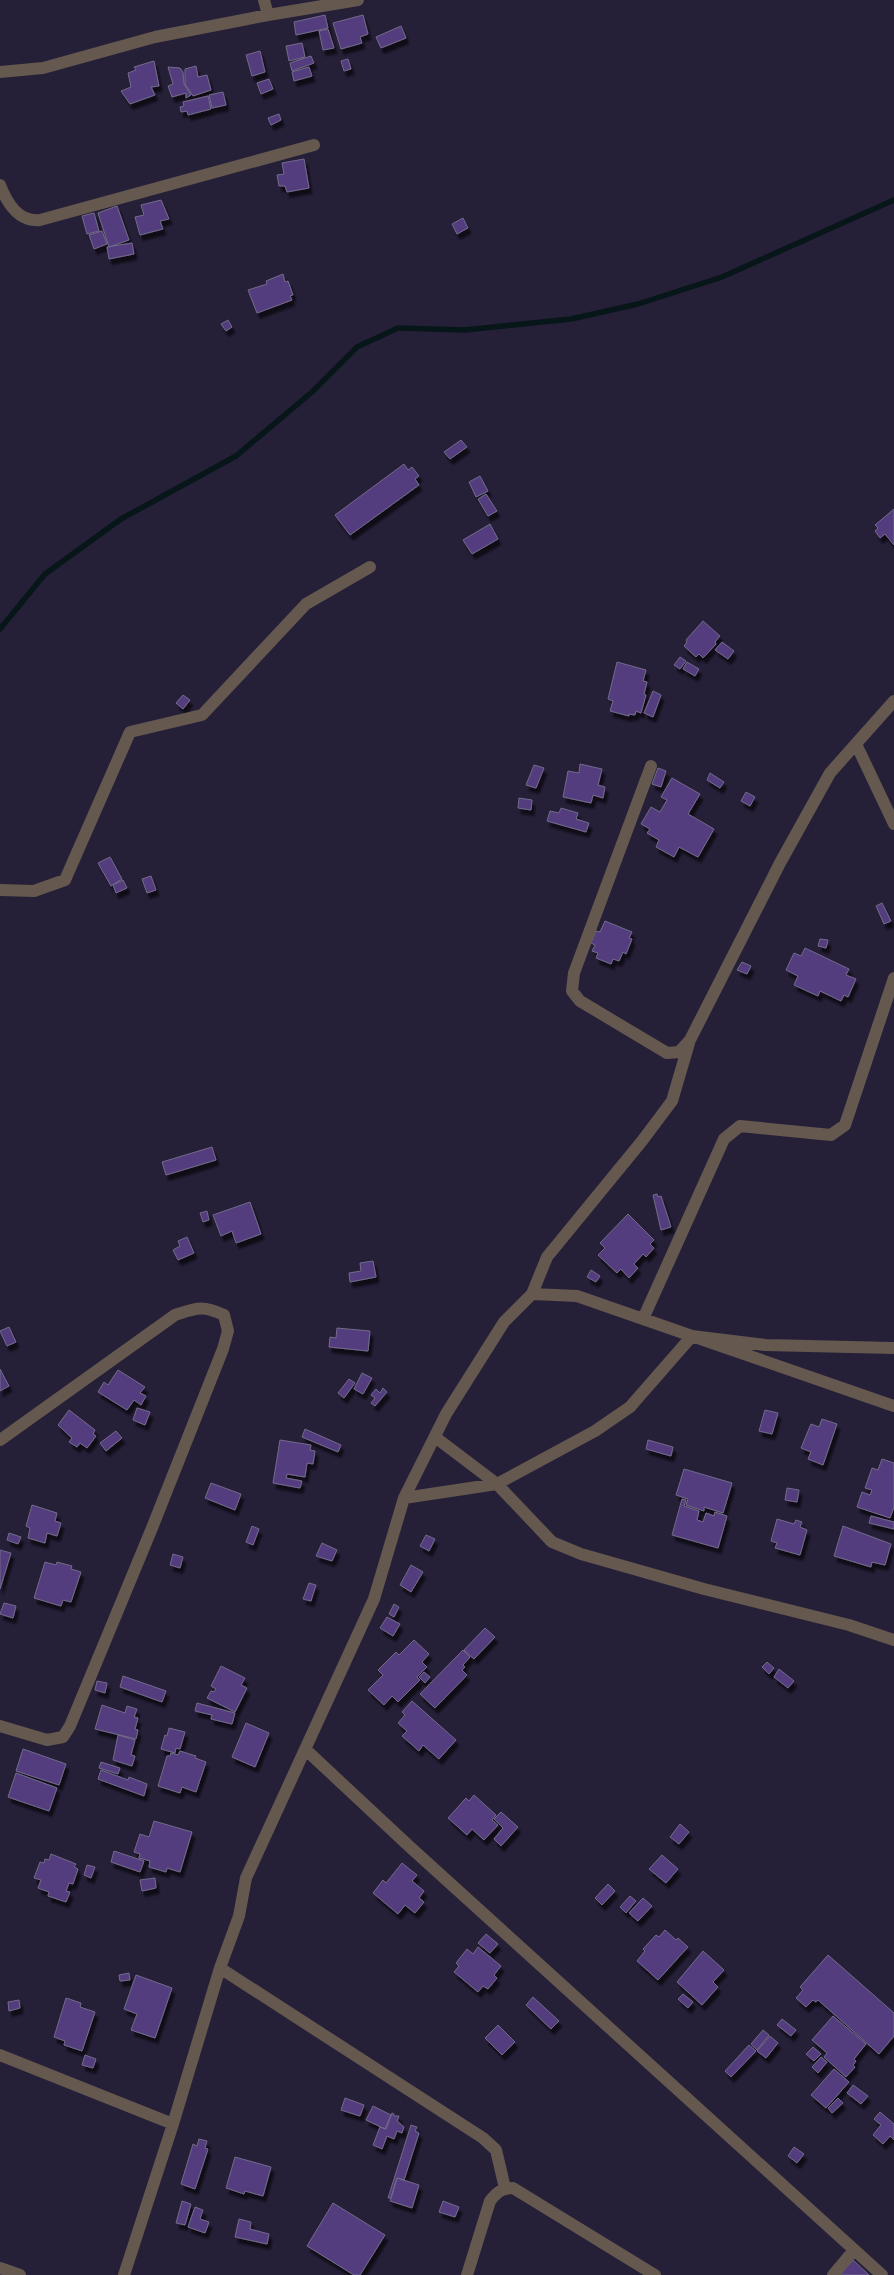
<svg xmlns="http://www.w3.org/2000/svg" width="894" height="2275" font-family="'Roboto Condensed',sans-serif">
	<style>
		.lines { fill: none; stroke-linecap: round; stroke-linejoin: round }
		.stream { stroke: #071618; stroke-width: 5.5 }
		.building { fill: #533d7f; stroke: #736b8a; filter: url(#shadow) }
		.minor { stroke: #64584f; stroke-width: 12 }
	</style>
	<defs>
		<filter id="shadow"><feDropShadow dx="3" dy="5.5" stdDeviation="1" flood-color="#0009"/></filter>
	</defs>
	<rect width="100%" height="100%" fill="#261f38"/>
	<g class="lines">
		<path class="stream" d="M0,629L45,574L121,519L236,456L312,392L357,347L398,328L465,330L571,319L638,304L722,277L894,200"/>
	</g>
	<path class="building" d="M325,15L328,28L296,35L294,22Z
		M363,15L368,34L360,37L362,43L341,49L333,23Z
		M401,26L406,38L381,48L376,37Z
		M328,29L334,48L323,50L319,31Z
		M302,43L305,57L289,61L286,46Z
		M260,51L265,72L252,76L246,55Z
		M311,56L314,63L292,71L290,63Z
		M348,59L351,69L344,71L341,61Z
		M154,61L159,86L151,87L155,95L130,104L121,91L131,87L128,73L136,70L134,67Z
		M196,66L198,77L207,75L211,90L193,96L185,84V69Z
		M168,67L180,68L183,72L184,84L191,95L186,98V93L172,97L168,86L173,84Z
		M309,67L312,76L294,81L292,72Z
		M269,79L273,89L261,94L257,83Z
		M223,92L226,105L212,108L209,95Z
		M208,96L211,109L188,115L187,111L181,112L180,107L184,106L183,102Z
		M279,114L281,120L271,125L268,118Z
		M304,159L309,188L287,192L285,186H279L277,175L284,174L282,163Z
		M161,200L169,219L160,221L163,229L140,235L135,217L144,215L141,205Z
		M117,206L129,240L109,247L98,213Z
		M94,213L99,231L87,234L82,216Z
		M463,218L468,228L457,234L452,224Z
		M102,231L107,244L94,249L89,235Z
		M132,243L134,254L109,259L107,247Z
		M283,274L285,282L288,281L293,295L290,296L292,300L257,313L248,290L267,284L266,281Z
		M228,320L232,327L226,331L221,324Z
		M461,440L467,447L450,459L444,452Z
		M404,464L408,470L412,467L419,476L415,479L419,485L350,535L335,515Z
		M480,476L488,491L476,497L469,482Z
		M486,494L497,511L488,516L478,499Z
		M894,509V545L885,534L880,538L875,531L878,528L875,525Z
		M490,524L498,539L472,554L463,540Z
		M703,621L720,636L715,642L716,644L703,658L699,654L696,657L684,646L687,642L686,640Z
		M722,642L734,651L728,659L715,650Z
		M680,657L686,661L680,669L674,665Z
		M617,662L646,670L643,681L647,682L644,694L646,695L641,713L636,711L635,715L629,714V716L610,711L613,701L608,699Z
		M687,662L699,669L695,676L683,669Z
		M653,691L661,695L653,717L644,713Z
		M183,695L190,700L183,709L176,703Z
		M580,764L602,769L598,785L605,787L603,798L593,795L591,803L563,797L568,771L579,773Z
		M534,765L544,768L536,788L526,785Z
		M658,768L666,771L661,787L652,784Z
		M710,773L724,782L720,788L707,780Z
		M672,778L700,794L688,814L714,829L698,857L679,847L674,857L656,847L659,840L647,833L650,829L641,824L651,807L660,812L667,800L661,797Z
		M746,792L755,797L750,806L741,801Z
		M519,798L532,800L531,810L518,808Z
		M561,808L578,813L576,819L589,823L586,832L547,821L550,811L559,813Z
		M110,857L122,879L111,886L98,863Z
		M151,876L156,890L147,893L142,879Z
		M123,880L127,888L116,893L113,885Z
		M882,903L891,921L884,924L876,906Z
		M605,921L632,932L629,938L632,939L626,954L623,952L619,961L613,959L611,964L596,958L598,953L592,951L595,945L591,943L596,931L600,932Z
		M820,939L828,940L826,948L818,946Z
		M805,948L849,969L846,975L856,979L848,997L844,995L841,1001L820,991L818,996L794,985L798,976L786,970L794,953L801,956Z
		M742,962L751,966L747,974L737,970Z
		M212,1147L216,1160L166,1175L162,1162Z
		M657,1194L658,1197L661,1196L671,1227L661,1230L653,1195Z
		M250,1202L261,1234L236,1243L232,1231L221,1236L213,1215Z
		M207,1211L209,1220L203,1222L200,1213Z
		M628,1214L654,1240L650,1244L654,1248L646,1257L643,1254L634,1264L638,1268L629,1278L621,1269L617,1273L598,1255L605,1248L600,1243Z
		M187,1237L194,1253L178,1260L173,1250L180,1246L178,1241Z
		M373,1261L376,1277L350,1282L349,1273L361,1271L360,1263Z
		M591,1270L600,1276L596,1282L587,1277Z
		M9,1327L16,1342L7,1346L0,1331Z
		M337,1328L370,1331L368,1351L329,1347L330,1337L336,1338Z
		M0,1369L9,1386L0,1391Z
		M118,1370L145,1387L140,1393L146,1396L141,1405L134,1400L127,1410L98,1392L104,1382L108,1385Z
		M362,1373L372,1378L363,1394L354,1389Z
		M349,1379L355,1383L344,1398L338,1393Z
		M383,1388L387,1392L375,1406L371,1403L375,1398L371,1395L376,1389L380,1393Z
		M137,1408L150,1412L145,1425L133,1420Z
		M69,1410L95,1430L93,1434L96,1436L87,1448L80,1443L77,1447L69,1442L72,1438L58,1425Z
		M765,1410L778,1413L772,1434L759,1431Z
		M822,1419L837,1424L823,1465L808,1459L811,1452L801,1448L811,1424L819,1427Z
		M305,1429L341,1445L338,1452L302,1437Z
		M116,1431L122,1438L106,1451L100,1443Z
		M280,1440L311,1445L310,1450L315,1451L313,1464L307,1463L305,1477L287,1474L286,1478L302,1481L300,1488L273,1483Z
		M648,1440L673,1447L671,1456L646,1449Z
		M882,1459L894,1463V1507L890,1518L857,1507L862,1492L870,1495L872,1490L865,1488L872,1468L878,1470Z
		M684,1469L732,1483L723,1513L704,1507V1511L686,1505L688,1499L676,1495Z
		M211,1483L241,1494L235,1510L205,1498Z
		M787,1488L799,1490L797,1502L785,1500Z
		M682,1499L686,1500L684,1506L699,1511L697,1520L703,1522L706,1513L714,1516L715,1512L727,1516L718,1548L672,1535Z
		M32,1505L57,1513L55,1521L61,1523L57,1536L47,1533L45,1543L28,1538L30,1528L26,1526Z
		M871,1516L894,1522V1529L869,1523Z
		M777,1519L794,1524L796,1520L802,1522L800,1527L807,1530L800,1555L775,1548L777,1543L771,1541Z
		M252,1526L259,1529L253,1545L246,1542Z
		M843,1526L891,1544L885,1565L872,1562L871,1567L834,1556Z
		M9,1533L21,1537L18,1544L7,1540Z
		M426,1535L435,1539L429,1551L420,1546Z
		M322,1543L337,1550L332,1561L316,1556Z
		M0,1550L11,1553L0,1589Z
		M173,1554L183,1557L180,1568L170,1565Z
		M45,1562L56,1565L57,1562L72,1566L71,1569L81,1572L71,1602L63,1600L61,1606L34,1598Z
		M411,1565L423,1572L411,1592L400,1585Z
		M309,1583L316,1585L311,1601L303,1599Z
		M4,1603L16,1606L13,1618L0,1614Z
		M394,1604L399,1607L394,1617L389,1614Z
		M387,1617L400,1624L393,1636L380,1628Z
		M485,1628L495,1637L474,1659L464,1650Z
		M414,1640L429,1654L422,1662L427,1667L417,1677L420,1680L398,1702L392,1696L384,1705L368,1690L383,1675L378,1670L396,1652L399,1655Z
		M463,1650L470,1657L463,1665L465,1667L462,1670L467,1675L435,1708L420,1694Z
		M767,1662L774,1668L769,1674L762,1667Z
		M221,1666L245,1678L241,1685L247,1688L235,1712L207,1698L211,1691L214,1692L216,1689L211,1686Z
		M779,1669L794,1681L788,1688L774,1677Z
		M424,1672L430,1677L425,1683L419,1677Z
		M123,1676L166,1691L162,1702L120,1687Z
		M97,1681L107,1683L105,1693L95,1690Z
		M412,1701L456,1740L439,1759L423,1745L419,1751L402,1736L407,1731L398,1723L405,1715L402,1712Z
		M197,1703L235,1713L232,1724L211,1719L212,1715L195,1711Z
		M102,1705L125,1713L127,1706L137,1709L134,1717L138,1718L135,1729L138,1730L136,1739L95,1729Z
		M246,1723L269,1733L255,1767L232,1757Z
		M169,1728L185,1732L180,1749L176,1748L175,1753L161,1749L165,1735L167,1736Z
		M118,1735L135,1740L131,1755L135,1756L132,1766L113,1760Z
		M23,1749L66,1764L59,1785L16,1771Z
		M180,1751L196,1756L195,1758L206,1762L196,1792L182,1787L180,1793L158,1786L167,1756H170L171,1753L178,1755Z
		M101,1762L120,1768L118,1774L99,1768Z
		M101,1770L128,1780L129,1777L147,1784L144,1796L98,1779Z
		M16,1773L57,1788L49,1811L8,1797Z
		M474,1795L496,1815L492,1820L498,1825L484,1840L472,1829L467,1835L448,1818L466,1798L469,1801Z
		M501,1812L518,1827L501,1846L494,1839L503,1828L494,1819Z
		M154,1821L192,1832L180,1872L167,1868L166,1872L149,1867L150,1861L139,1858L140,1854L134,1852L140,1834L149,1837Z
		M680,1824L689,1832L679,1844L670,1837Z
		M114,1851L144,1861L140,1872L111,1862Z
		M51,1854L76,1864L74,1867L78,1869L73,1884L69,1883L66,1891L70,1892L66,1902L48,1896L49,1892L38,1888L41,1880L34,1878L40,1862L44,1863L45,1859L49,1860Z
		M662,1855L678,1869L666,1883L649,1869Z
		M402,1863L417,1875L412,1881L424,1891L419,1898L424,1902L415,1913L405,1905L398,1914L373,1893L383,1880L386,1883Z
		M87,1865L95,1867L91,1878L84,1875Z
		M155,1878L156,1888L142,1891L140,1880Z
		M608,1884L615,1891L602,1905L595,1898Z
		M630,1896L636,1901L626,1913L620,1907Z
		M643,1898L652,1906L638,1921L629,1913Z
		M665,1930L676,1940L678,1938L688,1947L658,1980L637,1961L645,1951L643,1949L656,1935L659,1937Z
		M486,1934L498,1944L490,1953L478,1943Z
		M478,1947L501,1966L494,1975L497,1978L488,1989L483,1986L478,1992L454,1972L459,1966L456,1963L467,1949L473,1954Z
		M703,1951L724,1970L713,1982L718,1987L702,2005L677,1982Z
		M828,1955L894,2013V2036L879,2054L818,2000L816,2002L813,2000L806,2007L796,1998L803,1990L800,1987Z
		M129,1973L130,1980L120,1981L119,1975Z
		M136,1975L172,1988L155,2038L131,2030L137,2014L124,2009Z
		M683,1994L693,2002L688,2008L678,1999Z
		M533,1997L559,2021L551,2029L526,2005Z
		M66,1998L81,2003L80,2007L95,2012L82,2051L64,2045L65,2041L54,2037Z
		M19,2000L20,2008L9,2011L8,2002Z
		M833,2016L866,2044L854,2059L856,2061L853,2065L855,2067L846,2077L824,2057L827,2053L812,2040Z
		M782,2019L796,2030L791,2036L777,2025Z
		M498,2025L515,2042L502,2055L485,2038Z
		M763,2030L769,2035L757,2050L751,2044Z
		M770,2036L778,2043L766,2058L757,2051Z
		M749,2045L756,2051L731,2077L725,2071Z
		M813,2047L821,2054L814,2061L806,2054Z
		M85,2055L96,2059L93,2068L82,2065Z
		M821,2057L827,2062L818,2073L812,2067Z
		M834,2069L849,2082L826,2108L811,2095Z
		M853,2085L868,2096L861,2104L847,2093Z
		M345,2098L364,2105L360,2116L341,2110Z
		M838,2098L843,2103L832,2113L828,2108Z
		M373,2106L391,2115L385,2129L366,2120Z
		M880,2112L894,2124V2140L890,2136L883,2144L873,2135L881,2125L874,2119Z
		M392,2113L394,2114V2116H399L397,2121L404,2127L402,2133L397,2131L394,2139L387,2136L382,2149L373,2145L380,2127L386,2129Z
		M411,2125L417,2127L415,2131L419,2133L404,2180L397,2178L391,2198H388Z
		M199,2139L207,2141L205,2148L208,2149L195,2189L181,2184L193,2144L197,2146Z
		M794,2147L804,2154L797,2163L788,2156Z
		M235,2157L271,2167L263,2196L245,2191L244,2194L226,2188Z
		M397,2178L419,2185L412,2208L390,2201Z
		M182,2201L191,2204L185,2225L176,2223Z
		M443,2201L459,2207L455,2217L439,2212Z
		M333,2203L385,2235L360,2275H354L307,2246Z
		M195,2207L203,2210L200,2219L209,2222L205,2233L188,2227Z
		M239,2219L251,2222L250,2229L269,2234L267,2244L235,2237Z
		M853,2260L869,2275H839Z"/>
	<g class="lines">
		<path class="minor" d="M264,0L268,15
			M0,72L43,68L155,37L268,15L358,0
			M0,185C7,203 18,222 40,220L314,145
			M856,744L894,824
			M651,766L574,973L572,991L580,1001L667,1053L679,1052L690,1040L780,863L830,773L894,701
			M0,890L34,891L65,880L130,732L202,715L306,604L370,567
			M532,1294L547,1257L642,1141L672,1101L689,1043
			M643,1319L724,1139L740,1126L831,1135L845,1125L894,978
			M435,1437L497,1484L552,1542L581,1554L704,1589L849,1625L894,1640
			M0,1440L175,1315C197,1308 202,1305 224,1315L228,1331L223,1349L152,1528L70,1726L63,1737L47,1740L0,1726
			M404,1498L497,1484L595,1431L630,1407L692,1336L894,1406
			M305,1749L410,1847L882,2275
			M220,1968L483,2138L496,2150L505,2188
			M0,2055L173,2124
			M0,2268L20,2275
			M124,2275L173,2124L220,1968L239,1916L246,1878L374,1599L404,1498L446,1414L504,1322L532,1294L577,1296L692,1336L765,1345L894,1348
			M467,2275L490,2201C497,2192 502,2188 513,2188L655,2275
			M833,2275L854,2250"/>
	</g>
</svg>
